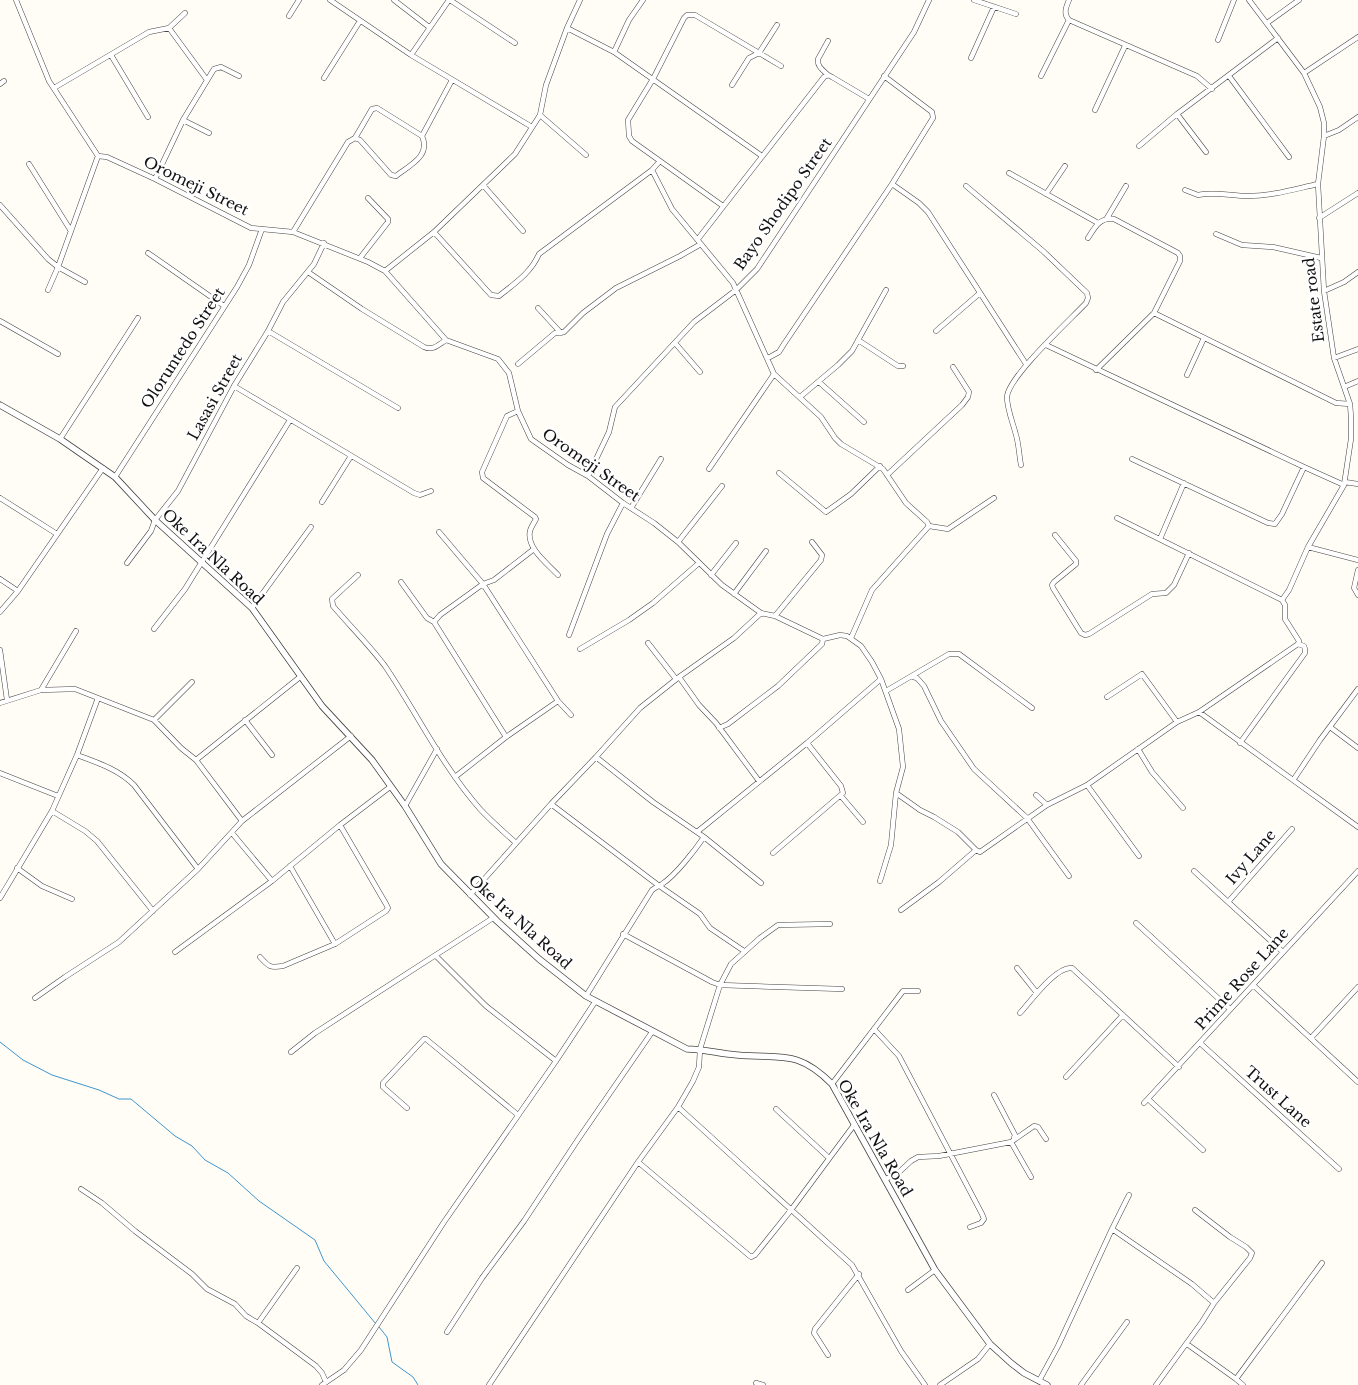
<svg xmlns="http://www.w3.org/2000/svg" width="1358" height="1385" font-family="'Libre Baskerville',serif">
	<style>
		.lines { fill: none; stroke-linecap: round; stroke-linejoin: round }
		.stream { stroke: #3f96cf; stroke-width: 1 }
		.minor-casing { stroke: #444; stroke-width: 5.5 }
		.tertiary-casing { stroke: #444; stroke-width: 7 }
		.minor { stroke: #fff; stroke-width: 4.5 }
		.tertiary { stroke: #fff; stroke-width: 5.5 }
		.labels { text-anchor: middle; stroke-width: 5; stroke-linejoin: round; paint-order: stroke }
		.street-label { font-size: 15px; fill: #111; stroke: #fff }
	</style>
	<rect width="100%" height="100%" fill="#fffdf5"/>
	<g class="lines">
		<path class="stream" d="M0,1042L23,1060L52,1075L99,1090L119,1099H131L175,1136L192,1146L205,1160L228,1173L259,1201L315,1240L324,1261L376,1324
			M379,1327L387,1337L392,1362L413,1377L418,1385"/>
		<defs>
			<path id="minor" d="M16,0L49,81L98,156
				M330,0L411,55L532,127
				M394,0L429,27
				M450,0L515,43
				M974,0L1016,14
				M1069,0C1066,7 1063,14 1069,20L1197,76L1212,89
				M1249,0L1304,73L1320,107L1324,123V136L1318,184L1324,291L1334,358L1350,404L1351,417V439L1344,485L1308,547L1289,590L1282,600
				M289,16L299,0
				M1267,23L1299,0
				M169,28L207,80
				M567,28L614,52L762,156
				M1218,40L1234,0
				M614,52L629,20L643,0
				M111,55L148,117
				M411,55L449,0
				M971,58L994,7
				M1304,73L1358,37
				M828,75C823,70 817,67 818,59L828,41
				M1041,76L1069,20
				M1229,76L1289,157
				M324,78L360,21
				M0,84L4,81
				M732,85L749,58L759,53L777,25
				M54,88L149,32L169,28L185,13
				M1095,110L1125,46
				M1177,114L1206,152
				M540,115L586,155
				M183,120L209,133
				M1324,136L1339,130L1358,117
				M355,138L360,140L391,175L396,176C410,165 431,156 422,136L452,80
				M1139,146L1177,114L1278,38
				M98,156L107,157L155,179L251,228L293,232L368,262L385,271L446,340L498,359L509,373L518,411L531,439L568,465L588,476L623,503L654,523L678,542L722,585L761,613L775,616L823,639L840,635L847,636L861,646L872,662L881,679L899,729L903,767L896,793L891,845L880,881
				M660,161L723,206
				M29,164L71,231
				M652,170L672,209L733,283L774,374L821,417L835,438L841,444L883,469L906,503L927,522L929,526L872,590L851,638
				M1009,173L1098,223
				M155,179L183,120L214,69L221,67L239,76
				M892,184L919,203L928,212L1026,364
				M483,185L523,231
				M966,186L1043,251L1087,293L1088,298L1086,303C1070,320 1008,377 1007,397C1007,409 1013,423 1016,435C1019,445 1019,455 1021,465
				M1185,190L1198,195C1214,191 1231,196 1248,196C1272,196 1295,189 1318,184
				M1046,194L1065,166
				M0,205L48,259L58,267L98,156
				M1107,218L1126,186
				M1319,218L1358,193
				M293,232L348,142L355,138L372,109L377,108L422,136
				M434,232L491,295L499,296C514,284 531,273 539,254L652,170L660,161L632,141L629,136L628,120L653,79L684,18L687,15H695L781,66
				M1216,234L1242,245L1273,247L1321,258
				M1088,238C1095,227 1100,217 1114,219L1178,253L1180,256V261L1154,313L1096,370
				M698,239L824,77L828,75L832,77L869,99
				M148,253L224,306
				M360,258L388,222V219L368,198
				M385,271L434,232L515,154L540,115L546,85L567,28L580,0
				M308,272L362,309L424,347C433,351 438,345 446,340
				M48,290L58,267L85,282
				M1324,291L1344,282L1358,272
				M538,308L561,333
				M1154,313L1336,403L1350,404
				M0,321L58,354
				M268,331L398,408
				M936,331L980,293
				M858,340L898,366H903
				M675,343L700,372
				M1046,345L1304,467L1344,485
				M768,358L779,352L784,344L892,184L933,118L932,112L884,76
				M1334,358L1358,349
				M518,364L555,333L564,332L583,313L616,288L680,256L701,244
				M1187,375L1204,338
				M819,382L864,422
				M234,386L414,493L420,495L431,491
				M1344,387L1358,381
				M800,397L838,365L852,351L886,290
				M518,411L507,416L482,472L483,478L535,517L536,519C534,523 531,527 530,531C526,548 548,564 558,575
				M60,439L138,318
				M1132,459L1268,523L1275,524L1282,514L1304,467
				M709,469L774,374
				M779,473L826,512L851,494L880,466
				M887,475L962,405L968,397L969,392L953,367
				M588,476L609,432L615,407L694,322L736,290L757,269L914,32L929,0
				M115,477L237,287L249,265L262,229
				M1345,482L1358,484
				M0,498L57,534
				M322,502L351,456
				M631,508L661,459
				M929,526L948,529L994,498
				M439,532L483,584L494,580L534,549
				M1055,535L1076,561V564L1054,582L1052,585L1053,588L1081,633L1085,635L1089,634L1152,594L1166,593L1174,585L1189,553
				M1160,539L1184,483
				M678,542L722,486
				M1308,547L1358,560
				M127,563L151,531L155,520L178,491L234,386L268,331L283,302L314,264L324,243
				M1358,570L1354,588L1358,595
				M358,575L332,599L333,606C350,626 369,645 385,666C417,713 442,766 480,809C491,821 504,832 516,843
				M711,575L736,543
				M0,579L18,591
				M401,582L427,618L434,622
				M734,594L766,551
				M252,608L311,527
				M0,612L18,591L103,468
				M775,616L821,560L822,555L812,542
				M154,629L185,589L290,420
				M569,635L607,534L623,503
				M648,643L676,679
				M580,649L629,620L653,603L699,563
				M0,650L7,700
				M679,677L699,705L716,723L759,781
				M913,677L917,678L924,686L941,721L974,769L1027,818L1069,876
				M41,690L76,631
				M886,691L949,654H959L1032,708
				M1107,697L1142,674L1177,722
				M0,703L41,690L75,689L154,720L181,748L196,760L242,821
				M1199,712L1358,827
				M154,720L192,682
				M245,720L272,755
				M1330,727L1358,748
				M719,728L728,724L778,686L822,644L823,639
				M506,737L434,622L440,615L483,584L558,701L571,715
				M1240,743L1305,653V649L1304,646L1298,644
				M1138,749L1152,772L1183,808
				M77,755C98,763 118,769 134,785L198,869
				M596,757L653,802L704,837L761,883
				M196,760L300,677
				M0,773L58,796
				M455,777L506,737L558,701
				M1294,779L1320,740L1358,689
				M1087,785L1139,856
				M896,793L920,810L934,817L958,832L976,850
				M1036,795L1047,805
				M841,796L863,822
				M551,804L658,885L700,914L710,928L744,951
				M405,806L437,749
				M52,811L85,831L97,841L153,911
				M697,832L807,743L881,679
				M232,833L272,881
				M773,853L843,793L841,786L807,743
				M290,866L335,944
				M17,868L42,886L72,899
				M1194,871L1283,952
				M470,895L551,804L596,757L640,708L679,677L734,638L761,613
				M0,898L52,811L77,755L98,698
				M1229,901L1292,829
				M901,910L939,882L976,850L980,852L1047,805L1087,785L1177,722L1199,712L1298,644L1299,641L1285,619V605L1282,600L1117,518
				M1136,923L1230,1009
				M623,934L712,982L720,985L842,989
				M175,952L272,881L340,825L390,787
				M436,956L486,1006L556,1061
				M260,957C269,967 270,968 283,966L335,944L386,911L388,908L386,904L340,825
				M1017,968L1037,993
				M1253,985L1358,1082
				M586,996L652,890C656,887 659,886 662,884C675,876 695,850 704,837
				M35,998L65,977L119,942L198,869L242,821L351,736
				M1020,1013C1031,1001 1056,966 1072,968L1179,1067
				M874,1029L899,1056L982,1214L984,1219L981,1223L970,1227
				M1311,1038L1358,987
				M1200,1043L1339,1169
				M291,1052L315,1033L493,918
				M1066,1077L1123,1015
				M832,1084L903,991H918
				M994,1095L1015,1135L1014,1138
				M1148,1099L1203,1150
				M1144,1103L1358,871
				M678,1107L852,1265L901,1351L925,1385
				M407,1108L383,1087V1083L424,1039H426L518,1115
				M776,1109L829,1158
				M1011,1142L1031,1177
				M638,1162L751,1257L755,1255L791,1210L854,1125
				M885,1179L896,1175L911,1161L918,1157L939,1156L1011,1142L1034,1126L1038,1127L1046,1139
				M81,1189L102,1203L135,1231L192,1274L207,1289L235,1304L246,1316L258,1323L316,1366L322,1373L326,1382
				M1129,1195L1112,1229L1192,1284L1214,1303L1202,1322L1156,1385
				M1195,1210L1230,1237L1246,1247L1252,1253L1250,1258L1214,1303
				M908,1290L935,1270
				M258,1323L297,1268
				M447,1332L482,1278L524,1221L579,1138L652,1032
				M1187,1344L1236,1379L1322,1263
				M828,1355L814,1333L815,1329L859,1274
				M1236,1379L1243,1385
				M1039,1381L1058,1346L1112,1229
				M756,1383L763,1385
				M322,1385L344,1370L361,1350L444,1222L556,1061L595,1002
				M489,1385L638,1162L678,1107L693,1081L699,1067L700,1049L720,985L731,964L760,938L778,925L830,924
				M940,1385L978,1359L990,1344
				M1081,1385L1127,1322"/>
			<path id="tertiary" d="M0,405L60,439L115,477L155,520L252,608L322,706L372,760L405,806L441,864L497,921L539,959L586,996L687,1049C704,1049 720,1054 737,1055C781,1059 797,1049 832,1084L935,1270L990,1344L1011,1363L1024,1373L1047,1385"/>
		</defs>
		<use href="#minor" class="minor-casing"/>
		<use href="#tertiary" class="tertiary-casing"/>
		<use href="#minor" class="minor"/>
		<use href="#tertiary" class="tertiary"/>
	</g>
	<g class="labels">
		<g class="street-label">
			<text transform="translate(196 186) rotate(26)" y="5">Oromeji Street</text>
			<text transform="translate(783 204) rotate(-55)" y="5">Bayo Shodipo Street</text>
			<text transform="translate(1314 300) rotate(-97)" y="5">Estate road</text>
			<text transform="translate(183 348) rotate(-57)" y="5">Oloruntedo Street</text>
			<text transform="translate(215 397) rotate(-61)" y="5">Lasasi Street</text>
			<text transform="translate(591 465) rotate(35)" y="5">Oromeji Street</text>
			<text transform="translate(213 557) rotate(43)" y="5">Oke Ira Nla Road</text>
			<text transform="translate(1251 857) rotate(-49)" y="5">Ivy Lane</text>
			<text transform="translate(520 922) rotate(42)" y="5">Oke Ira Nla Road</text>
			<text transform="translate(1242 979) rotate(-48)" y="5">Prime Rose Lane</text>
			<text transform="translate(1278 1097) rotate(42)" y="5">Trust Lane</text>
			<text transform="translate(875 1138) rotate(60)" y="5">Oke Ira Nla Road</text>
		</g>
	</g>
</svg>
